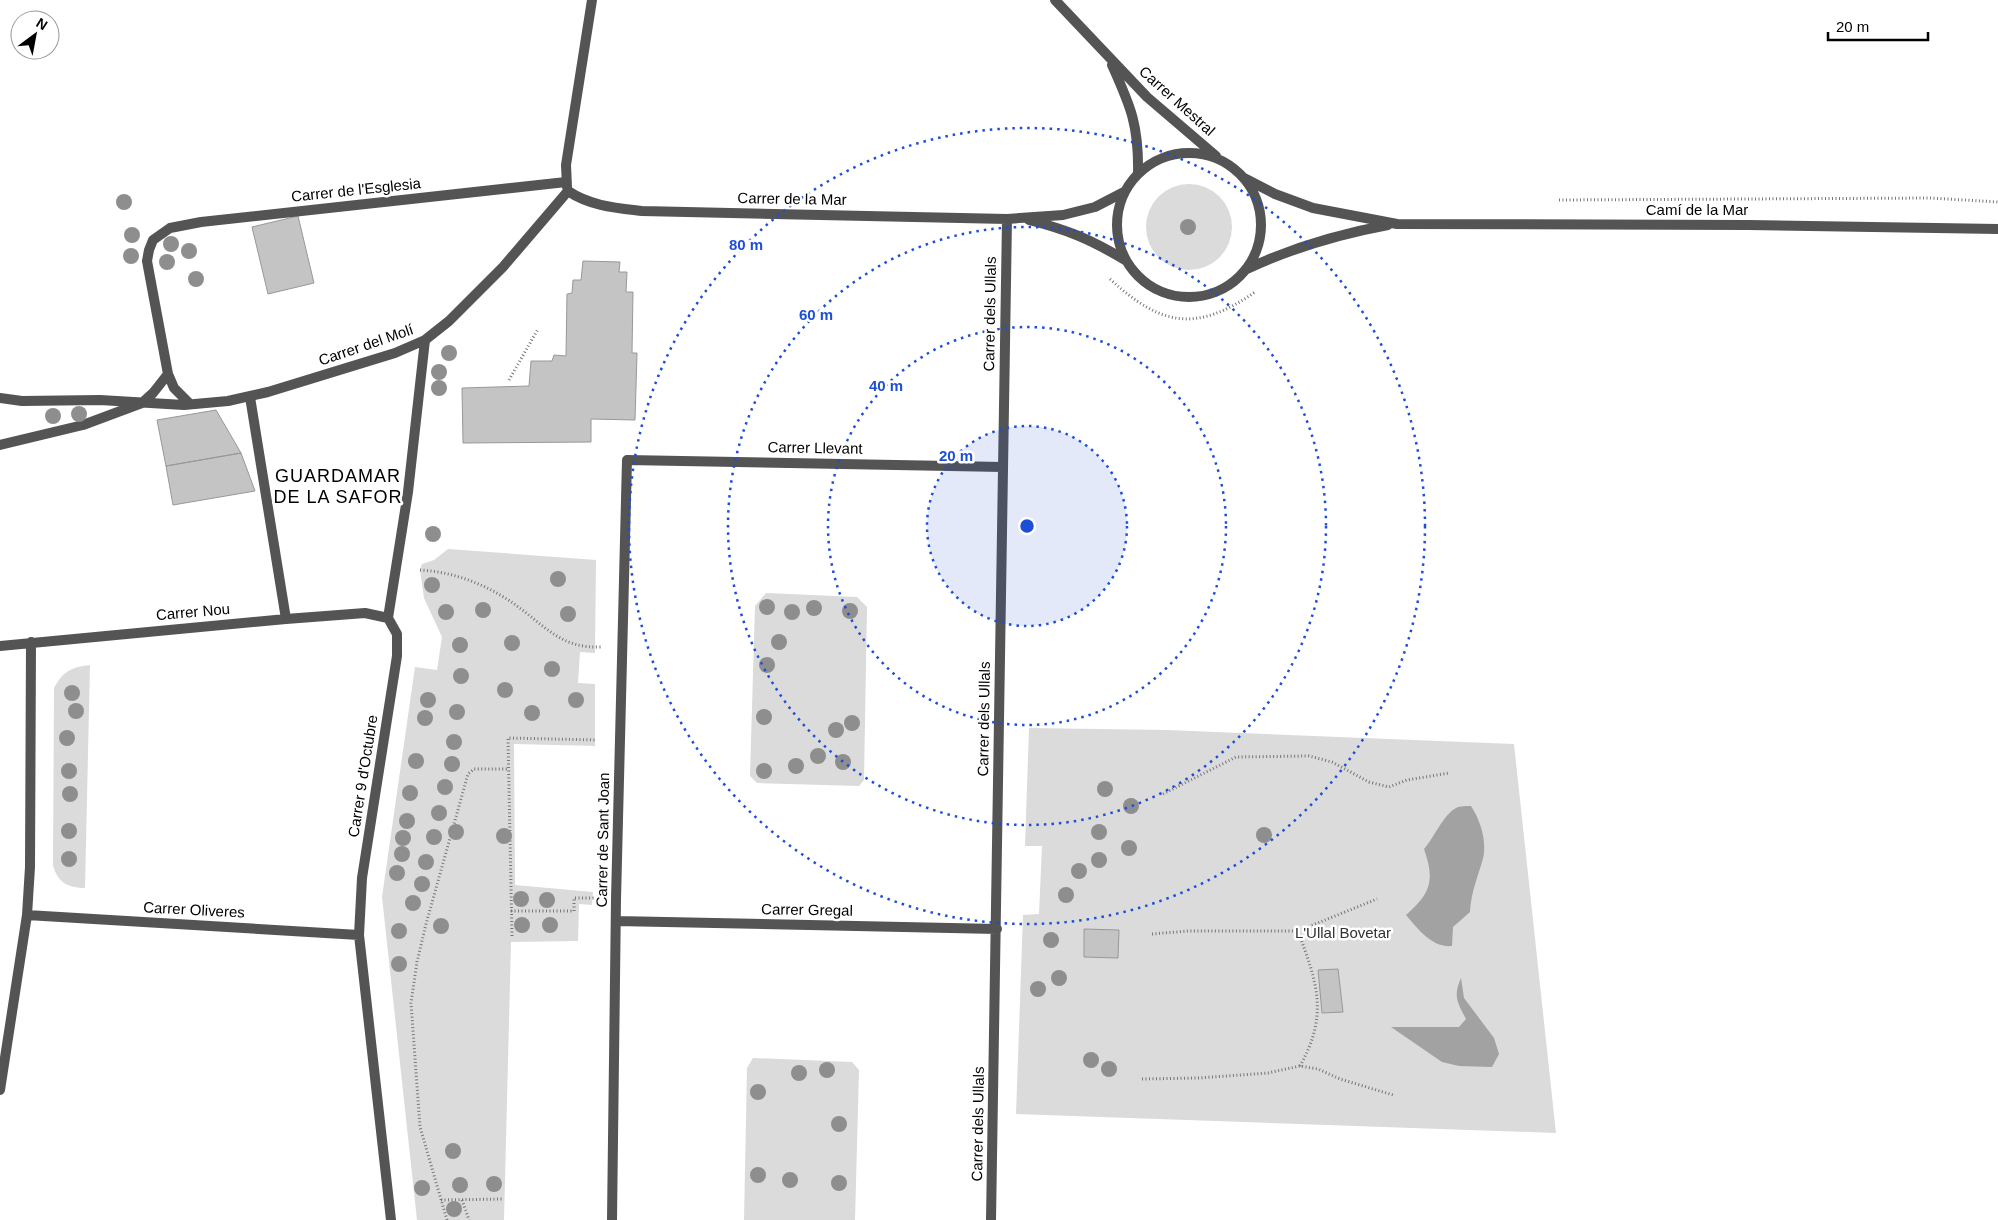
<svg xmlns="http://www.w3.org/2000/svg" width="1998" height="1220" font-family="Arial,sans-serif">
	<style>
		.green { fill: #dbdbdb }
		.water { fill: #a2a2a2 }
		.building { fill: #c4c4c4; stroke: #989898 }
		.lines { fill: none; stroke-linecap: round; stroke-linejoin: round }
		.path { stroke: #767676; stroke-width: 3; stroke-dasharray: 1 2.5; stroke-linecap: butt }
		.street { stroke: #545454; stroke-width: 10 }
		.tree { fill: #8e8e8e }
		.ring { fill: none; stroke: #1d4ed8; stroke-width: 2.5; stroke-dasharray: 2.5 5 }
		.labels { text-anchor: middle; stroke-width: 5; stroke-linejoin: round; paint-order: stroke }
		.street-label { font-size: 15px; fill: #000; stroke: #fff }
		.park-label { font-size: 15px; fill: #323232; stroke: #fff }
		.quarter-label { font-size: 18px; letter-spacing: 1px; fill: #000; stroke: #fff }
		.centre { fill: #1d4ed8; stroke: #fff; stroke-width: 2.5 }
		.ring-label { font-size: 15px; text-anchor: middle; font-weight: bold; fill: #1d4ed8; stroke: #fff; stroke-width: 5; stroke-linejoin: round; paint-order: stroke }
	</style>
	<rect width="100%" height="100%" fill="#fff"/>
	<path class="green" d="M1146 227a43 43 0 1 1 86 0a43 43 0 1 1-86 0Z
		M448,549L596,560L595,653L580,652L578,683L595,684V746L514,744L515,885L593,892L592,905L579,904L578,941L511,942L504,1220H417L382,897L415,667L437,670L442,637L424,598L420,570L422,564L434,560Z
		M766,593L857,597L867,607L864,780L859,786L757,783L750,776L755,606Z
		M90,665L85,888C68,888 57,882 53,865L54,688C63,671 72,667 90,665Z
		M1029,728L1167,730L1514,744L1556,1133L1016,1114L1023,915L1039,914L1042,846H1025Z
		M753,1058L852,1062L859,1070L855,1220H744L747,1068Z"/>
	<path class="water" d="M1471,806C1481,821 1488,844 1482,862C1477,879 1471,893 1470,912L1453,927L1452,946C1432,948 1418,929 1406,915C1431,893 1435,881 1424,849C1434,838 1443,815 1456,808C1460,806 1467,806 1471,806Z
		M1461,978L1464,998L1494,1038L1499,1054L1492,1067L1459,1066L1442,1062L1391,1027H1459L1466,1019C1457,1002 1453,996 1461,978Z"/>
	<path class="building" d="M298,216L314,283L268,294L252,227Z
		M583,261L620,262L619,272H627L626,292H633L632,353H637L635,420L591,419V442L463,443L462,388L529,386L531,361H552L554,355L566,356L567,294L572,293L573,280H581Z
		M216,410L241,453L166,466L157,420Z
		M241,453L255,491L173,505L166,466Z
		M1084,929L1119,930L1118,958L1084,957Z
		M1338,969L1343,1012L1322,1013L1318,970Z"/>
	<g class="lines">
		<path class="path" d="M1559,200L1930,198L1998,202
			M1110,279C1161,326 1196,333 1255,292
			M509,380L538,329
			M420,570C455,572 488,585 517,606C545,626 562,649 601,647
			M1163,794L1236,757L1309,756L1332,762L1369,782L1389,787L1407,780L1449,773
			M511,911H574V898H595
			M1298,931C1317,983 1329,1014 1300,1066
			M1152,934L1188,931H1298L1377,899
			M512,936L508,738L597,740
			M1142,1079L1199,1078L1268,1073L1300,1066L1318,1069L1340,1079L1393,1095
			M441,1200L503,1199
			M462,1200L469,1220
			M447,1220L420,1127L411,1003L417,962L426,924L468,774L474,769H509"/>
		<path class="street" d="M1055,0L1147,97L1216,156
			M1112,65C1131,107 1139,126 1138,174
			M1117 225a72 72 0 1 1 144 0a72 72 0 1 1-144 0Z
			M1244,178L1275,194L1313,208L1397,224L1748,225L1998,229
			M567,187L566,165L592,0
			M568,191C590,206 617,208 642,211L1007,219L1063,215L1095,207L1124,192
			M1029,220C1068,230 1090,239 1125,260
			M1247,269C1292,248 1339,234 1388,225
			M250,397L286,619
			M0,398L22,401L100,400L184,405L228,401L268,392L395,353L425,340L449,321L503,267L568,191
			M190,404L174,388L168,374L147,261L149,250L153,240L170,228L201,222L566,182
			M0,445L83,425L142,403L153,393L168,374
			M0,646L286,619L365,613L388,618
			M27,915L359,935
			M616,921L997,929
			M0,1090L27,915L30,867L31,642
			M391,1220L359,935L362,878L397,656V634L388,618L408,492L425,340
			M612,1220L616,899L627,460L1003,467
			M991,1220L1007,219"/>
	</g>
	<g class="tree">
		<circle cx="124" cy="202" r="8"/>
		<circle cx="1188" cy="227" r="8"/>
		<circle cx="132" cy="235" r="8"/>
		<circle cx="171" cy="244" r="8"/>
		<circle cx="189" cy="251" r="8"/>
		<circle cx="131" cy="256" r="8"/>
		<circle cx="167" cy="262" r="8"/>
		<circle cx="196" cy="279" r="8"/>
		<circle cx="449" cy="353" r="8"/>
		<circle cx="439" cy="372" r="8"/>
		<circle cx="439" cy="388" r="8"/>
		<circle cx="79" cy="414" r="8"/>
		<circle cx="53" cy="416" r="8"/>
		<circle cx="433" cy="534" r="8"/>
		<circle cx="558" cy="579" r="8"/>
		<circle cx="432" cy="585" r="8"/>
		<circle cx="767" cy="607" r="8"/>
		<circle cx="814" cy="608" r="8"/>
		<circle cx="483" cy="610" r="8"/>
		<circle cx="850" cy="611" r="8"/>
		<circle cx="446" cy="612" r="8"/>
		<circle cx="792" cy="612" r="8"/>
		<circle cx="568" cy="614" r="8"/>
		<circle cx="779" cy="642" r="8"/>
		<circle cx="512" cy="643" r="8"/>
		<circle cx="460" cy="645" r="8"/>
		<circle cx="767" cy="665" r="8"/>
		<circle cx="552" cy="669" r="8"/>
		<circle cx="461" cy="676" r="8"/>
		<circle cx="505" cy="690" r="8"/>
		<circle cx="72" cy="693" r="8"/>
		<circle cx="428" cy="700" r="8"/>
		<circle cx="576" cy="700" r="8"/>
		<circle cx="76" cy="711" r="8"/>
		<circle cx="457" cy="712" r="8"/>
		<circle cx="532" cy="713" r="8"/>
		<circle cx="764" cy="717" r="8"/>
		<circle cx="425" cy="718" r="8"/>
		<circle cx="852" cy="723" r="8"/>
		<circle cx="836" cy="730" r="8"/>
		<circle cx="67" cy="738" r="8"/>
		<circle cx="454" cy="742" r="8"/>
		<circle cx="818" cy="756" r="8"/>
		<circle cx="416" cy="761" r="8"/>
		<circle cx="843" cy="762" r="8"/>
		<circle cx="452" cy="764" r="8"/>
		<circle cx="796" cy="766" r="8"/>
		<circle cx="69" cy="771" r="8"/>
		<circle cx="764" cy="771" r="8"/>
		<circle cx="445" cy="787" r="8"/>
		<circle cx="1105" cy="789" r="8"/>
		<circle cx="410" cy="793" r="8"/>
		<circle cx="70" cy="794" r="8"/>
		<circle cx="1131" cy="806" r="8"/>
		<circle cx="439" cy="813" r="8"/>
		<circle cx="407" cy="821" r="8"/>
		<circle cx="69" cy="831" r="8"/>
		<circle cx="456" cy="832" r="8"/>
		<circle cx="1099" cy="832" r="8"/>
		<circle cx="1264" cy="835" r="8"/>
		<circle cx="504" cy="836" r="8"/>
		<circle cx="434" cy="837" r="8"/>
		<circle cx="403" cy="838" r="8"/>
		<circle cx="1129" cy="848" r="8"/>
		<circle cx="402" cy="854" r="8"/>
		<circle cx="69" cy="859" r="8"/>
		<circle cx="1099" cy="860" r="8"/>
		<circle cx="426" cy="862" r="8"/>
		<circle cx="1079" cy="871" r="8"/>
		<circle cx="397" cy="873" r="8"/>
		<circle cx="422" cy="884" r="8"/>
		<circle cx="1066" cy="895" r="8"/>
		<circle cx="521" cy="899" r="8"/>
		<circle cx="547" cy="900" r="8"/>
		<circle cx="413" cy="903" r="8"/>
		<circle cx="522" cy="925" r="8"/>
		<circle cx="550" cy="925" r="8"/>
		<circle cx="441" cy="926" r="8"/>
		<circle cx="399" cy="931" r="8"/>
		<circle cx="1051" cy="940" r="8"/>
		<circle cx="399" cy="964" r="8"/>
		<circle cx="1059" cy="978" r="8"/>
		<circle cx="1038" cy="989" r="8"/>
		<circle cx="1091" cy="1060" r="8"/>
		<circle cx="1109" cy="1069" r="8"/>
		<circle cx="827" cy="1070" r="8"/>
		<circle cx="799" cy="1073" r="8"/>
		<circle cx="758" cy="1092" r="8"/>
		<circle cx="839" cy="1124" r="8"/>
		<circle cx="453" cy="1151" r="8"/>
		<circle cx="758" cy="1175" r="8"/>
		<circle cx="790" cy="1180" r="8"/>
		<circle cx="839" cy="1183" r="8"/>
		<circle cx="494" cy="1184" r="8"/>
		<circle cx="460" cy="1185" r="8"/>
		<circle cx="422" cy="1188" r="8"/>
		<circle cx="454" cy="1209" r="8"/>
	</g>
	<circle cx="1027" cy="526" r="100" fill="#1d4ed8" fill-opacity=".12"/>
	<g class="ring">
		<circle cx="1027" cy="526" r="100"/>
		<circle cx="1027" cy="526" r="199"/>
		<circle cx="1027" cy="526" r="299"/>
		<circle cx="1027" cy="526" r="398"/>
	</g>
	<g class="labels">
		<g class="street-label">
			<text transform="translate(1177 101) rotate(42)" y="5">Carrer Mestral</text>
			<text transform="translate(356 190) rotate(-6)" y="5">Carrer de l'Esglesia</text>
			<text transform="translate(792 199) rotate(1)" y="5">Carrer de la Mar</text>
			<text x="1697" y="215">Camí de la Mar</text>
			<text transform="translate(990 314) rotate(-89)" y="5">Carrer dels Ullals</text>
			<text transform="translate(366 345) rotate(-19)" y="5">Carrer del Molí</text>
			<text transform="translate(815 448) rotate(1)" y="5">Carrer Llevant</text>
			<text transform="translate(193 612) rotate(-5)" y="5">Carrer Nou</text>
			<text transform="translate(984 719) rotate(-89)" y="5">Carrer dels Ullals</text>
			<text transform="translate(363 776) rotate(-81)" y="5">Carrer 9 d'Octubre</text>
			<text transform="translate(603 840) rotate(-89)" y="5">Carrer de Sant Joan</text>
			<text transform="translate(194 910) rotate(3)" y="5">Carrer Oliveres</text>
			<text transform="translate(807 910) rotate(1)" y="5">Carrer Gregal</text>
			<text transform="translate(978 1124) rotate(-89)" y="5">Carrer dels Ullals</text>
		</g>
		<g class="park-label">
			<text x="1343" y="938">L'Ullal Bovetar</text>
		</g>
		<g class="quarter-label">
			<text x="338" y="482">GUARDAMAR<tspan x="338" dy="21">DE LA SAFOR</tspan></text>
		</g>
	</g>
	<circle cx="1027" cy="526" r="8" class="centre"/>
	<g class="ring-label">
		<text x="746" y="250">80 m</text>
		<text x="816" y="320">60 m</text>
		<text x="886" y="391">40 m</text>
		<text x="956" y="461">20 m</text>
	</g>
	<g transform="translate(35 35) rotate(32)"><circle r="24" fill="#ffffff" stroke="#999999"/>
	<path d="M0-4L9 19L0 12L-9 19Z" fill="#000000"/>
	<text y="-8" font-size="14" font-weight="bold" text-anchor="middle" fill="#000000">N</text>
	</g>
	<path d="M1828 32v8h100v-8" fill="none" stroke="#000000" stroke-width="2.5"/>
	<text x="1836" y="32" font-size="15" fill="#000000" stroke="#ffffff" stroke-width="4" paint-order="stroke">20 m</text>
</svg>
